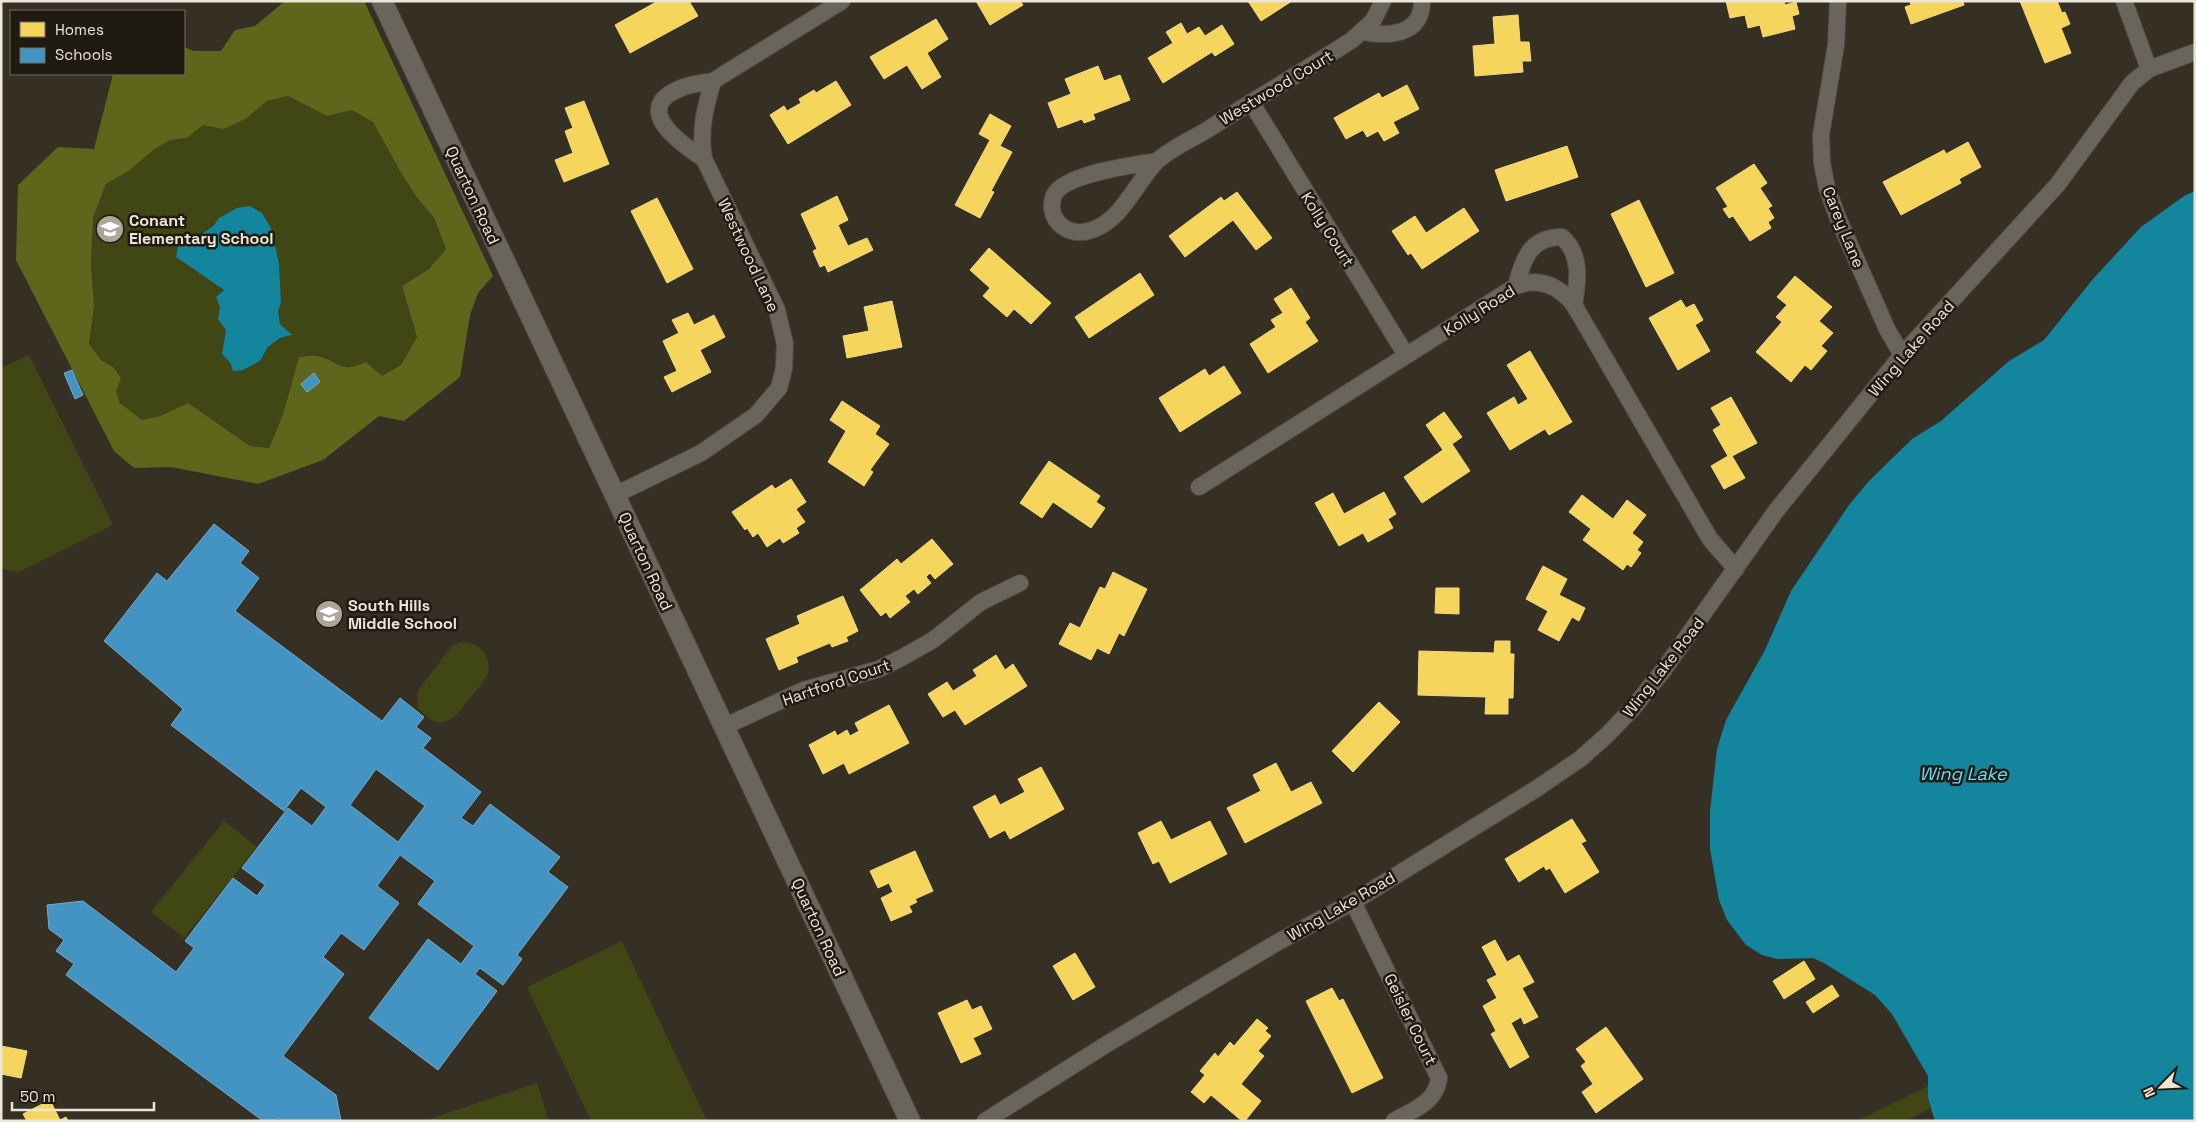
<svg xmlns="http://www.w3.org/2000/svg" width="2196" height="1122" font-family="'Space Grotesk',sans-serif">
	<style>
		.green { fill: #404614; fill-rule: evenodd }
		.forest { fill: #5e661c; fill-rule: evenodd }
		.water { fill: #13859d }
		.homes { fill: #f6d55c; stroke: #f3da81 }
		.schools { fill: #4393c3; stroke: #76acc9; fill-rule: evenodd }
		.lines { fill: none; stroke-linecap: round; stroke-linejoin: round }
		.minor-casing { stroke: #524d42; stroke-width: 18 }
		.tertiary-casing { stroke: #524d42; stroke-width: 22 }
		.minor { stroke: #69655c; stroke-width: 16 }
		.tertiary { stroke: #69655c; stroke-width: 20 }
		.labels { text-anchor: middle; stroke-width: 5; stroke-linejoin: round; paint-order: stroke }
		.street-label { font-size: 16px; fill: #ece5d8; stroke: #201b12 }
		.poi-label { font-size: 16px; font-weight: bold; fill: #ece5d8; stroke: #201b12; text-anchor: start }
		.water-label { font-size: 18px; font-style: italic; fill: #6ddaf8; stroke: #201b12 }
	</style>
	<rect width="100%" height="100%" fill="#363024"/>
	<path class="green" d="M288,96L327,116L352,110L373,122L400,171L418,199L434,218L446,249L429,269L402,286L417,337L401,365L382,376L335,365L315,356L291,383L283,414L269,448L250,446L188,403L160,416L142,420L120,403L116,391L113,367L101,360L89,344L94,306L91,264L93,218L106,184L130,170L153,150L170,140L187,138L203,125L247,118L267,101ZM219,218L271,228L279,263L281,303L278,311L280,325L291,335C275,339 268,346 260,361L231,364L222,354L227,330L218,319L220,307L216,297L224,290L202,274L191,268L188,238C202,236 210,229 219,218Z
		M29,355L113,525L19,572L1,569V368Z
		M468,642C483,646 491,658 488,674C483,683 476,691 469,699C453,721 440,734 418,708L417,692L451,647L459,643Z
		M224,821L257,847L184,938L151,912Z
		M622,941L624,946L707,1121H591L527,987Z
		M537,1083L549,1121H424Z
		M1928,1086V1098L1931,1108L1906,1121H1857Z"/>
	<path class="forest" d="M285,1H364L493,276L478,293L470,315L460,377L404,421L379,416L323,460L258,484L171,467L134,468L114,451L16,260L18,185L58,147L94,149L113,74H184V47L194,51H221L235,30L255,26ZM288,96L327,116L352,110L373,122L400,171L418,199L434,218L446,249L429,269L402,286L417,337L401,365L382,376L366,362C337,375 340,360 316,356C311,355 304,357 299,357L283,414L269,448L250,446L188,403L160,416L142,420L120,403L116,391L121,378L113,367L101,360L89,344L94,306L91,264L93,218L106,184L130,170L153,150L170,140L187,138L203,125L224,129L247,118L267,101Z"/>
	<path class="water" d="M2195,191V1121H1935L1928,1098V1076L1892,1014L1875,995L1824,963L1813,958L1777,959L1762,955L1746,945L1727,920L1719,900L1710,849V811L1717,749L1726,720L1765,650L1791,591L1849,505L1869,481L1912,439L1941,421L2009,361L2044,340L2093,279L2141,227L2184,196Z
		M250,206L262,213L271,228L279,263L281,303L278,311L280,324L292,335L280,338L268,347L260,361L243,370L233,371L231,364L222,354L226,330L218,319L220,307L216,297L224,290L176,257L178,246L188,238L199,236L213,226L219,218L237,208Z"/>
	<path class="homes" d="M658,1H689L698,16L630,53L615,25Z
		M976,1H1020L1023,5L990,25Z
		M1248,1H1292L1261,21Z
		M1726,1H1784L1785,5L1796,2L1799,14L1792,16L1795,29L1763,37L1760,25L1748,28L1745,15L1730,18Z
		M1910,1H1963L1964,5L1911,24L1905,7L1911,5Z
		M2020,1H2057L2062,13L2065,12L2070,24L2061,28L2071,53L2045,63Z
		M1518,15L1520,42H1529L1531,61H1522L1523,72L1475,76L1473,46L1495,44L1493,17Z
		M936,19L948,39L927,53L941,77L922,89L907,65L884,79L870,57Z
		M1181,23L1187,34L1199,27L1205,36L1222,25L1234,44L1215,56L1212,52L1163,83L1148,58L1173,43L1166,32Z
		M1098,66L1104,81L1120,75L1130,100L1093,114L1095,119L1084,123L1082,119L1058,128L1048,103L1071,94L1065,79Z
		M836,81L851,105L788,144L770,115L784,106L787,111L801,103L799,99L814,90L816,93Z
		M1407,85L1419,109L1393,122L1399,133L1384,141L1378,131L1367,137L1363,130L1346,139L1334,118L1379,93L1382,98Z
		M584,101L609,164L564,182L555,160L573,153L565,131L573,128L565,108Z
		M990,114L1011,126L1000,146L1012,152L991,191L994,192L980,218L955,205L990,140L979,134Z
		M1968,142L1981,167L1959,179L1961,183L1901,215L1883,182L1944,150L1946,154Z
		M1567,146L1578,177L1506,201L1495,170Z
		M1754,164L1767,183L1760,188L1772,206L1768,208L1774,218L1768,222L1771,228L1750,241L1733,216L1729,218L1723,209L1728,207L1716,188Z
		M1237,192L1272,238L1256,250L1233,220L1185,257L1169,236L1221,197L1224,201Z
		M837,196L848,220L838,225L848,246L867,238L873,250L828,272L825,265L820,267L813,251L817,249L801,214Z
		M657,198L693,269L667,283L631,211Z
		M1639,200L1674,273L1646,287L1611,214Z
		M1464,208L1479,231L1422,269L1411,253L1408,255L1392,231L1415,216L1426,233Z
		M989,248L1051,303L1031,324L1014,309L1007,317L983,296L990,288L970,270Z
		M1140,273L1154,295L1089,338L1075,317Z
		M1795,276L1832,307L1819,321L1833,333L1821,346L1827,351L1811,370L1805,365L1791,382L1756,352L1782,322L1776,317L1787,305L1777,297Z
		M1291,288L1310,318L1305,322L1318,341L1268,373L1250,344L1276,327L1271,320L1283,313L1274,299Z
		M1681,300L1686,308L1694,304L1703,320L1695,325L1710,351L1678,370L1649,318Z
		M892,301L902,347L847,358L843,336L869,331L864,307Z
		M688,313L694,325L714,315L725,337L700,350L711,372L672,392L664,377L677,371L663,341L679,333L672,320Z
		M1530,351L1572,422L1549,435L1545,429L1510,450L1487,413L1514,397L1518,405L1528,399L1507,365Z
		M1224,366L1241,393L1180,432L1159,398L1205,369L1209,376Z
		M1731,397L1757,443L1732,456L1745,478L1724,489L1711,466L1728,456L1713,430L1721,425L1711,408Z
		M842,401L880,426L875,434L889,444L870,470L873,472L864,486L828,462L846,431L830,420Z
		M1444,412L1462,437L1452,444L1470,471L1422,503L1404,477L1443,450L1426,425Z
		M1049,461L1100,496L1096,502L1105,508L1091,528L1053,502L1042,518L1020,503Z
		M791,479L806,502L796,509L805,522L796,528L799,533L783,543L780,538L767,547L758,533L753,537L747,528L745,530L732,512L772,485L775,489Z
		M1384,492L1396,514L1388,519L1393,528L1368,542L1363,533L1339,546L1315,503L1333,493L1344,514Z
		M1582,495L1613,519L1627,500L1646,515L1632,533L1643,542L1637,550L1641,553L1631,567L1627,564L1623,570L1583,540L1591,529L1569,512Z
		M932,539L953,564L935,579L930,573L926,577L931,583L918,594L914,589L905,596L910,602L890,618L886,612L881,616L860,590L897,559L901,564Z
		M1543,566L1567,579L1559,595L1585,608L1579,621L1572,617L1559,641L1538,630L1548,611L1526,599Z
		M1113,572L1147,589L1124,636L1119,633L1109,654L1097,648L1091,660L1059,644L1070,623L1080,628L1100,587L1105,589Z
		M1436,588H1459V614L1435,613Z
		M843,596L858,631L846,637L848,641L832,647L830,643L796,657L798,662L779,670L766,639L800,624L797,616Z
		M1495,641H1510V654H1514L1513,698H1508V714H1485L1486,697L1418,695L1419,651L1494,653Z
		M996,655L1005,670L1013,664L1027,686L965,725L955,710L943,717L928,694L947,682L953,691L977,676L973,670Z
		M1379,702L1400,722L1353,772L1332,751Z
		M889,705L909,743L849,774L844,763L823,774L809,745L835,731L837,736L847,730L850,736L859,731L855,723Z
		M1276,763L1291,792L1311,782L1322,803L1245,843L1227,808L1261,791L1253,775Z
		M1041,767L1064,809L1010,839L1005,830L990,838L973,807L995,795L1000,805L1025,792L1018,779Z
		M1572,819L1586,841L1581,843L1599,872L1565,893L1550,868L1546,870L1544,866L1519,882L1505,859Z
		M1161,821L1171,840L1210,821L1227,854L1170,883L1159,861L1153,864L1138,833Z
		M915,851L933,891L915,899L917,902L909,906L912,912L891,921L881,898L893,892L889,883L878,888L870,871Z
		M1495,940L1507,962L1519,955L1534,982L1522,988L1538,1017L1524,1024L1521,1017L1511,1023L1529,1057L1510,1068L1491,1034L1496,1031L1483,1006L1497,998L1487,980L1497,975L1482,947Z
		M1075,953L1095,987L1073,1000L1053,966Z
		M1804,961L1815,979L1784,999L1773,981Z
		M1832,985L1839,996L1813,1013L1806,1002Z
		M1332,988L1339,1001L1343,999L1383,1078L1352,1093L1306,1001Z
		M967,1000L972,1010L981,1006L992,1029L973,1038L981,1054L961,1063L938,1013Z
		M1257,1019L1268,1028L1265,1031L1271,1036L1258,1051L1264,1056L1241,1084L1261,1101L1245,1121H1242L1211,1095L1204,1103L1191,1092L1205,1075L1200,1071L1215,1053L1218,1057L1230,1042L1234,1046Z
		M1606,1027L1643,1079L1596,1113L1582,1092L1593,1084L1581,1066L1586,1062L1576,1049Z
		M1,1046L27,1051L21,1078L1,1074Z
		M50,1100L60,1120L66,1117L68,1121H27L23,1114Z"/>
	<path class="schools" d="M72,370L83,395L75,399L64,373Z
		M314,373L320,382L307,392L301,384Z
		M214,524L249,551L240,563L259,578L235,611L382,721L400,698L424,717L416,727L431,738L423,748L481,792L461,818L473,826L490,804L560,857L548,872L568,887L517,955L522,959L503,985L480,968L475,974L497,991L438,1070L369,1018L428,939L461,964L474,946L418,904L435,881L400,855L377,886L399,903L364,950L341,933L323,957L344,974L283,1056L336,1095L341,1121H282L278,1118L276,1121H263L66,975L74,964L56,951L64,940L49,929L47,905L83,901L176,972L194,948L185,941L233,878L257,896L265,885L242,868L288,808L312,826L326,807L301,788L284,811L171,725L183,709L104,641L157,573L167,581ZM376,769L425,806L398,842L350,805Z"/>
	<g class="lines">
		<defs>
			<path id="minor" d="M1838,1L1836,45L1821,135L1822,163L1827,188L1838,218L1887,329L1902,355
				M2124,1L2149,69
				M1363,32C1389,37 1422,35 1422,1
				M1251,102L1406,355
				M704,159C681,144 631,109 679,89C690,84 702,83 713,81
				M1157,161C1135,165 1059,174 1053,198C1047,222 1069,238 1092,230C1122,220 1135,184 1156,162C1168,150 1192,139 1207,130C1255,99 1304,71 1352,40L1373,21L1383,1
				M1516,286C1523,259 1530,237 1562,237C1582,255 1578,281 1574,305
				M1199,487L1516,286C1540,277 1559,286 1574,305L1710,539L1736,569
				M615,495L701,453L756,415L779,388L784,368L785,344L777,310L704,159C699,131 705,108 713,81L842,1
				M723,727L804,690L879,669L901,658L933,640L981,602L1020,583
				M1353,902L1439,1078C1436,1103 1414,1109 1394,1121
				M985,1121L1107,1044L1278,942L1353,902L1536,789L1580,759L1606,736L1633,708L1662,672L1776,511L1902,355L2058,184L2132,83L2149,69L2195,52"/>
			<path id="tertiary" d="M382,1L910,1121"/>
		</defs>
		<use href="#minor" class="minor-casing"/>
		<use href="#tertiary" class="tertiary-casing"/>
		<use href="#minor" class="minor"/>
		<use href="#tertiary" class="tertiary"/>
	</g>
	<defs>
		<symbol id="school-disc" viewBox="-11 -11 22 22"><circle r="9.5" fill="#aca699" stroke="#201b12"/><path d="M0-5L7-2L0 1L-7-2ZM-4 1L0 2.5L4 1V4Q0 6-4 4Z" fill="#fff"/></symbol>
	</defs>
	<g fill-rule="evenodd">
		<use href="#school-disc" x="94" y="213" width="32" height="32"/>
		<use href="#school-disc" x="313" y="598" width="32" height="32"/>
	</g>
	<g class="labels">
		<g class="street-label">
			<text transform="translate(1276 87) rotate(-31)" y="6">Westwood Court</text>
			<text transform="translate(473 195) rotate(65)" y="6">Quarton Road</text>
			<text transform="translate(1844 227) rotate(68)" y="6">Carey Lane</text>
			<text transform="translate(1328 229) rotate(58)" y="6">Kolly Court</text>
			<text transform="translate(749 255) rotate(65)" y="6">Westwood Lane</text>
			<text transform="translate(1479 310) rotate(-32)" y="6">Kolly Road</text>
			<text transform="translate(1911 348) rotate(-49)" y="6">Wing Lake Road</text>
			<text transform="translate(646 561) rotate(65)" y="6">Quarton Road</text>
			<text transform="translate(1663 667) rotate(-52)" y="6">Wing Lake Road</text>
			<text transform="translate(836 682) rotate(-19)" y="6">Hartford Court</text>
			<text transform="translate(1341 906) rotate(-30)" y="6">Wing Lake Road</text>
			<text transform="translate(819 927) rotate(65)" y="6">Quarton Road</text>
			<text transform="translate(1411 1019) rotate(64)" y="6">Geisler Court</text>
		</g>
		<g class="poi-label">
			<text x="129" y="226">Conant<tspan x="129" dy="18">Elementary School</tspan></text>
			<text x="348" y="611">South Hills<tspan x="348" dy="18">Middle School</tspan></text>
		</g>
		<g class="water-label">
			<text x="1963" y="780">Wing Lake</text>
		</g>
	</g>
	<rect width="2196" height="1122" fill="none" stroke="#ece5d8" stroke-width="5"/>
	<rect x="10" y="10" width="175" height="65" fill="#201b12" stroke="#726c61"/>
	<rect x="20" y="22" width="25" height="15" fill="#f6d55c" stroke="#726c61"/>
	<text x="55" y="35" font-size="15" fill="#ece5d8">Homes</text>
	<rect x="20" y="48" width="25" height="15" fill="#4393c3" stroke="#726c61"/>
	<text x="55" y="60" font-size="15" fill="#ece5d8">Schools</text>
	<g transform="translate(2161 1087) rotate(246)" stroke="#201b12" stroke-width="4" paint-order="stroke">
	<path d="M0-4L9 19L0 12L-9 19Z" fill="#ece5d8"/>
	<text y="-8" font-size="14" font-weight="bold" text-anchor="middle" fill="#ece5d8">N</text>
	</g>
	<path d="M12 1102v8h142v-8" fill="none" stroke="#ece5d8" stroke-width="2.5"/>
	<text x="20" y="1102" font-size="15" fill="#ece5d8" stroke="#201b12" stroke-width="4" paint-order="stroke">50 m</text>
</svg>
